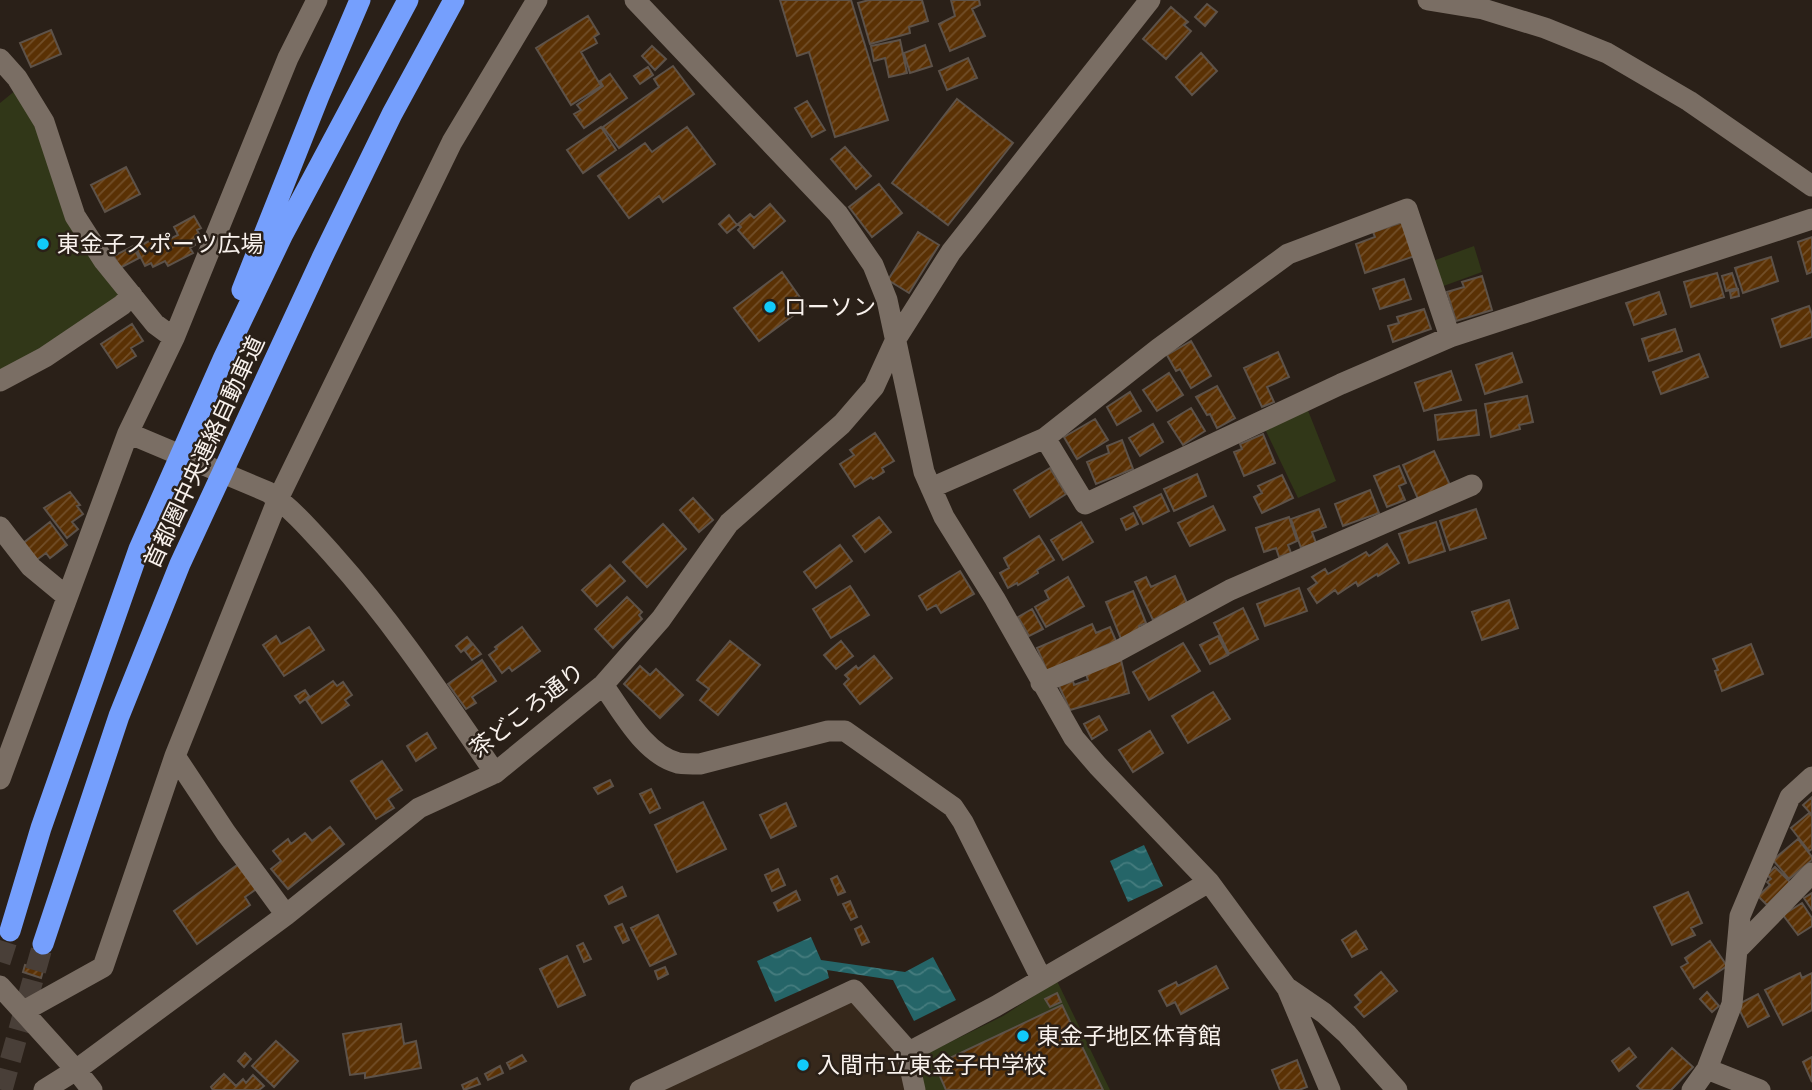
<svg xmlns="http://www.w3.org/2000/svg" width="1812" height="1090" font-family="'Nunito Sans','Noto Sans JP',sans-serif">
	<style>
		.built { fill: #36281b }
		.park { fill: #313718 }
		.water { fill: url(#water-waves) }
		.building { fill: url(#building-hatch); stroke: #5d5249; stroke-width: 2 }
		.lines { fill: none; stroke-linecap: round; stroke-linejoin: round }
		.highway-tunnel { stroke: #493f38; stroke-width: 21; stroke-dasharray: 21 10; stroke-linecap: butt }
		.minor { stroke: #7a6e64; stroke-width: 21 }
		.highway { stroke: #759ffd; stroke-width: 21 }
		.poi-dot { fill: #11cafa; stroke: #2a2018; stroke-width: 2.5 }
		.labels { text-anchor: middle; stroke-width: 5; stroke-linejoin: round; paint-order: stroke }
		.poi-label { font-size: 23px; fill: #f8f1ec; stroke: #2a2018; text-anchor: start }
		.street-label { font-size: 23px; fill: #f8f1ec; stroke: #2a2018 }
	</style>
	<defs>
		<pattern id="water-waves" width="16" height="10" patternUnits="userSpaceOnUse" patternTransform="scale(1.75)"><rect width="16" height="10" fill="#256568"/><path d="M0 5q4-4 8 0t8 0" fill="none" stroke="#457c7e"/></pattern>
		<pattern id="building-hatch" width="6" height="6" patternUnits="userSpaceOnUse" patternTransform="scale(1.75)"><rect width="6" height="6" fill="#5a3104"/><path d="M-1 1l2-2M0 6l6-6M5 7l2-2" fill="none" stroke="#724f29"/></pattern>
	</defs>
	<rect width="100%" height="100%" fill="#2a2018"/>
	<path class="built" d="M854,997L892,1041L907,1090H652Z"/>
	<path class="park" d="M16,90L121,289L119,298L0,374V103Z
		M1474,246L1482,272L1438,288L1430,262Z
		M1307,408L1336,481L1298,498L1265,429Z
		M1057,981L1110,1090H921L917,1063L920,1057L1003,1016Z"/>
	<path class="water" d="M1144,845L1163,886L1128,902L1110,861Z
		M811,937L821,960L905,972L933,957L956,1000L914,1021L893,980L827,970L829,978L775,1002L757,961Z"/>
	<path class="building" d="M780,0H851L888,120L835,137L809,52L797,56Z
		M869,0H922L928,21L909,27L910,33L870,44L858,3Z
		M951,0H979L980,5L972,9L985,36L950,51L939,24L955,16Z
		M1207,4L1217,12L1205,26L1195,17Z
		M1171,7L1188,22L1184,25L1191,31L1166,59L1143,39Z
		M588,16L599,34L594,37L597,43L581,52L601,86L571,105L536,48Z
		M51,30L61,54L31,67L20,43Z
		M900,40L907,73L889,77L885,58L874,61L871,46Z
		M925,45L932,66L910,73L904,53Z
		M652,46L666,59L655,70L642,56Z
		M1201,53L1217,71L1192,95L1176,77Z
		M968,58L977,78L947,90L939,71Z
		M673,66L694,94L619,148L603,127L659,87L654,79Z
		M648,67L653,75L640,84L634,76Z
		M610,74L627,98L584,128L574,114L581,110L577,105L603,86L600,81Z
		M957,99L1013,143L948,225L892,183Z
		M807,101L825,130L812,137L795,108Z
		M601,127L616,150L583,173L567,150Z
		M687,127L715,164L663,202L659,196L629,218L598,176L645,143L652,152Z
		M845,147L871,176L856,189L831,159Z
		M126,167L140,194L105,212L91,185Z
		M879,184L902,213L872,237L849,207Z
		M770,204L785,221L754,248L738,230L741,227L738,224L750,214L754,218Z
		M729,215L737,225L727,233L719,224Z
		M194,216L201,228L197,230L200,236L193,240L195,245L190,248L193,253L168,266L165,261L153,267L151,263L145,266L136,248L164,233L168,240L178,235L174,227Z
		M1403,222L1415,256L1365,273L1356,244L1375,237L1373,232Z
		M918,232L939,245L909,293L888,280Z
		M1812,237V272L1807,274L1798,242Z
		M133,246L139,258L120,268L114,256Z
		M1771,257L1778,281L1743,293L1735,268Z
		M782,272L806,306L759,341L734,308Z
		M1717,273L1724,297L1691,307L1684,282Z
		M1732,273L1737,288L1726,291L1722,276Z
		M1482,276L1492,310L1456,321L1447,292L1464,287L1462,282Z
		M1404,279L1411,299L1380,309L1373,289Z
		M1738,289L1739,296L1731,298L1730,292Z
		M1659,292L1666,314L1634,325L1626,303Z
		M1809,306L1812,315V337L1781,347L1772,319Z
		M1424,309L1431,329L1393,342L1388,326L1399,323L1397,317Z
		M132,324L143,341L131,348L136,356L117,368L101,344Z
		M1675,329L1682,351L1649,361L1642,339Z
		M1191,341L1211,376L1191,388L1180,369L1176,371L1167,355Z
		M1278,352L1289,377L1267,387L1274,402L1262,407L1244,368Z
		M1512,353L1522,382L1485,394L1476,365Z
		M1699,354L1708,377L1661,394L1653,372Z
		M1451,371L1461,400L1424,411L1415,383Z
		M1169,373L1183,395L1157,411L1143,390Z
		M1217,386L1235,418L1217,428L1210,414L1207,415L1196,397Z
		M1130,392L1141,411L1117,425L1107,407Z
		M1527,396L1533,422L1519,425L1520,429L1491,437L1485,404Z
		M1191,408L1205,431L1183,445L1168,422Z
		M1476,410L1479,435L1438,440L1435,415Z
		M1095,419L1108,440L1077,459L1064,437Z
		M1153,424L1163,442L1140,456L1129,438Z
		M875,433L894,461L882,468L884,472L873,479L871,477L855,487L840,464L854,455L850,450Z
		M1263,434L1275,463L1244,476L1234,452L1242,449L1240,444Z
		M1122,440L1133,469L1096,484L1087,462L1109,453L1107,446Z
		M1434,451L1450,485L1418,499L1403,465Z
		M1399,466L1406,483L1399,486L1405,500L1387,507L1374,476Z
		M1050,468L1066,494L1030,517L1014,490Z
		M1197,474L1206,496L1174,511L1164,489Z
		M1282,475L1293,498L1262,513L1254,497L1262,493L1258,486Z
		M1370,490L1379,513L1343,526L1335,504Z
		M70,492L80,505L77,506L83,514L72,522L78,529L67,538L44,508Z
		M1161,494L1169,511L1143,524L1134,507Z
		M693,498L713,520L699,532L680,510Z
		M1213,506L1225,530L1190,546L1178,523Z
		M1319,509L1326,527L1312,532L1316,543L1301,548L1291,519Z
		M1476,509L1486,538L1450,550L1440,521Z
		M1133,513L1138,524L1126,530L1121,519Z
		M879,517L891,532L865,552L853,536Z
		M1289,517L1297,541L1288,545L1291,553L1279,557L1276,548L1264,552L1256,528Z
		M50,522L67,545L50,558L46,553L35,561L22,544Z
		M1081,522L1093,542L1063,560L1051,540Z
		M1436,522L1445,551L1409,563L1399,534Z
		M663,524L686,549L647,587L623,562Z
		M1039,536L1054,560L1037,570L1038,573L1018,585L1017,583L1008,588L1000,573L1009,568L1004,558Z
		M1387,544L1399,563L1378,576L1377,574L1358,586L1356,582L1338,594L1335,590L1317,603L1308,589L1317,583L1312,577L1325,569L1328,574L1366,552L1369,556Z
		M840,545L852,561L816,588L804,572Z
		M610,565L625,581L597,606L582,590Z
		M960,571L974,594L941,613L936,605L927,610L919,596Z
		M1175,576L1187,603L1153,620L1135,582L1146,577L1151,587Z
		M1068,577L1084,606L1046,627L1035,607L1049,599L1045,591Z
		M850,586L869,615L831,638L813,609Z
		M1299,588L1307,611L1265,626L1257,604Z
		M1133,591L1146,623L1139,626L1140,631L1121,639L1106,602Z
		M627,597L642,612L639,615L642,619L613,648L595,629Z
		M1509,600L1518,628L1482,640L1472,612Z
		M1243,608L1258,639L1229,654L1214,623Z
		M1032,609L1043,629L1029,636L1018,617Z
		M1092,624L1096,633L1110,627L1116,641L1047,671L1037,648Z
		M309,627L324,650L284,676L263,645L276,636L281,644Z
		M522,627L540,651L512,671L509,667L502,673L489,655L497,649L495,647Z
		M1218,636L1228,655L1210,664L1200,645Z
		M467,637L472,643L461,652L456,646Z
		M730,641L760,665L718,715L700,700L709,689L697,680Z
		M841,641L853,656L836,669L824,655Z
		M1183,643L1200,671L1149,700L1133,672Z
		M473,644L481,654L472,660L465,651Z
		M1751,644L1763,674L1722,691L1715,671L1718,670L1713,659Z
		M874,656L892,678L860,704L844,684L849,679L845,675L856,666L858,669Z
		M482,660L496,681L472,697L476,703L466,709L448,684Z
		M1121,660L1129,693L1070,710L1059,686L1073,681L1074,685L1088,680L1086,674Z
		M640,666L650,675L656,669L683,695L660,718L624,684Z
		M333,681L337,686L343,682L352,695L345,700L349,705L322,723L306,700Z
		M305,690L309,696L300,703L295,696Z
		M1213,692L1230,719L1188,743L1172,716Z
		M1099,716L1107,730L1092,739L1084,724Z
		M1150,731L1163,753L1133,772L1119,750Z
		M427,733L436,748L416,761L407,746Z
		M382,761L402,790L388,799L394,808L376,819L351,781Z
		M610,780L613,786L598,794L594,788Z
		M651,789L660,808L650,813L640,794Z
		M1812,797V815L1803,805Z
		M703,802L726,849L677,872L655,825Z
		M786,803L796,826L771,838L760,815Z
		M1809,813L1812,816V849L1809,851L1791,828Z
		M330,827L344,844L288,889L271,869L281,861L273,851L288,839L291,844L305,833L312,841Z
		M1798,839L1812,857V860L1789,879L1773,860Z
		M240,863L258,888L245,897L250,905L197,944L174,911Z
		M1775,867L1790,882L1767,905L1758,896L1770,885L1767,882L1771,879L1767,875Z
		M778,869L785,885L772,891L765,875Z
		M837,876L845,892L838,895L831,879Z
		M622,887L626,896L609,904L605,896Z
		M796,891L800,900L778,911L774,903Z
		M1688,892L1702,923L1691,928L1695,935L1672,945L1654,907Z
		M1812,893V910L1804,898Z
		M850,901L857,917L851,920L843,904Z
		M1802,903L1812,918V926L1798,935L1783,915Z
		M658,915L676,954L650,966L631,928Z
		M622,924L629,940L623,943L615,927Z
		M861,926L869,942L862,945L855,929Z
		M1356,931L1367,949L1352,957L1342,940Z
		M1710,941L1727,966L1694,988L1681,967L1688,963L1685,958Z
		M583,943L591,959L584,962L577,946Z
		M567,956L585,995L558,1007L540,969Z
		M25,965L43,971L41,978L23,972Z
		M1216,966L1228,988L1181,1014L1175,1002L1167,1006L1159,991L1176,982L1178,986Z
		M665,967L668,974L658,979L655,971Z
		M1381,972L1397,991L1364,1017L1355,1007L1361,1002L1355,995Z
		M1800,973L1802,978L1812,973V1010L1783,1025L1765,990Z
		M1707,992L1719,1006L1712,1012L1700,999Z
		M1057,993L1061,1002L1050,1007L1045,999Z
		M1758,994L1769,1016L1748,1027L1737,1005Z
		M1062,1005L1103,1090H946L935,1065Z
		M401,1024L404,1044L416,1041L421,1068L365,1078V1073L350,1075L343,1034Z
		M276,1041L298,1061L274,1087L252,1066Z
		M1629,1048L1636,1057L1619,1071L1612,1061Z
		M1672,1048L1693,1067L1671,1090H1641L1637,1086Z
		M245,1053L251,1059L244,1067L238,1061Z
		M522,1055L526,1061L510,1069L507,1063Z
		M1812,1057V1082L1803,1062Z
		M1297,1060L1307,1087L1299,1090H1280L1272,1070Z
		M500,1066L503,1073L488,1080L485,1074Z
		M224,1074L236,1086L243,1079L246,1083L253,1075L264,1086L259,1090H213L211,1087Z
		M477,1078L480,1084L464,1090L462,1085Z"/>
	<g class="lines">
		<path class="highway-tunnel" d="M0,962L10,931
			M2,1090L43,944"/>
		<path class="minor" d="M635,0L838,214L873,265L887,300L924,472L944,517L995,599L1074,738L1098,766L1209,882L1287,988L1330,1090
			M1428,0L1483,9L1545,28L1607,53L1689,101L1812,186
			M0,59L17,78L44,122L75,216L104,261L155,324L174,338
			M0,381L45,357L122,305L132,295
			M128,433L268,492C293,509 313,533 333,555C394,623 444,699 495,773
			M1045,438L1158,349L1288,254L1407,209L1450,337
			M931,488L1045,438L1085,504L1341,384L1450,337L1812,219
			M0,527L31,567L66,596
			M1041,683L1114,653L1230,590L1472,485
			M603,685C623,712 644,754 678,763C685,764 693,764 700,764L828,731H845L953,807L963,822L1041,978
			M175,756L226,833L286,915
			M0,779L128,433L174,338L288,58L317,0
			M1738,949L1812,873
			M0,986L76,1070L92,1090
			M1289,989L1324,1013L1347,1034L1397,1090
			M24,1011L103,967L175,756L278,499L452,142L537,0
			M1707,1069L1760,1090
			M44,1090L76,1070L286,915L419,808L495,773L603,685L661,619L729,523L842,424L874,387L896,339L951,252L1150,0
			M640,1090L854,990L909,1052
			M915,1090L909,1063V1052L996,1006L1209,882
			M1692,1090L1707,1069L1732,1004L1740,916L1790,797L1812,777"/>
		<path class="highway" d="M242,290L319,96L360,0
			M10,931L41,828L139,549L224,357L283,234L408,0
			M43,944L119,716L180,564L322,258L392,114L454,0"/>
	</g>
	<g class="poi-dot">
		<circle cx="43" cy="244" r="7"/>
		<circle cx="770" cy="307" r="7"/>
		<circle cx="1023" cy="1036" r="7"/>
		<circle cx="803" cy="1065" r="7"/>
	</g>
	<g class="labels">
		<g class="poi-label">
			<text x="57" y="252">東金子スポーツ広場</text>
			<text x="784" y="315">ローソン</text>
			<text x="1037" y="1044">東金子地区体育館</text>
			<text x="817" y="1073">入間市立東金子中学校</text>
		</g>
		<g class="street-label">
			<text transform="translate(204 452) rotate(-65)" y="8">首都圏中央連絡自動車道</text>
			<text transform="translate(527 710) rotate(-38)" y="8">茶どころ通り</text>
		</g>
	</g>
</svg>
